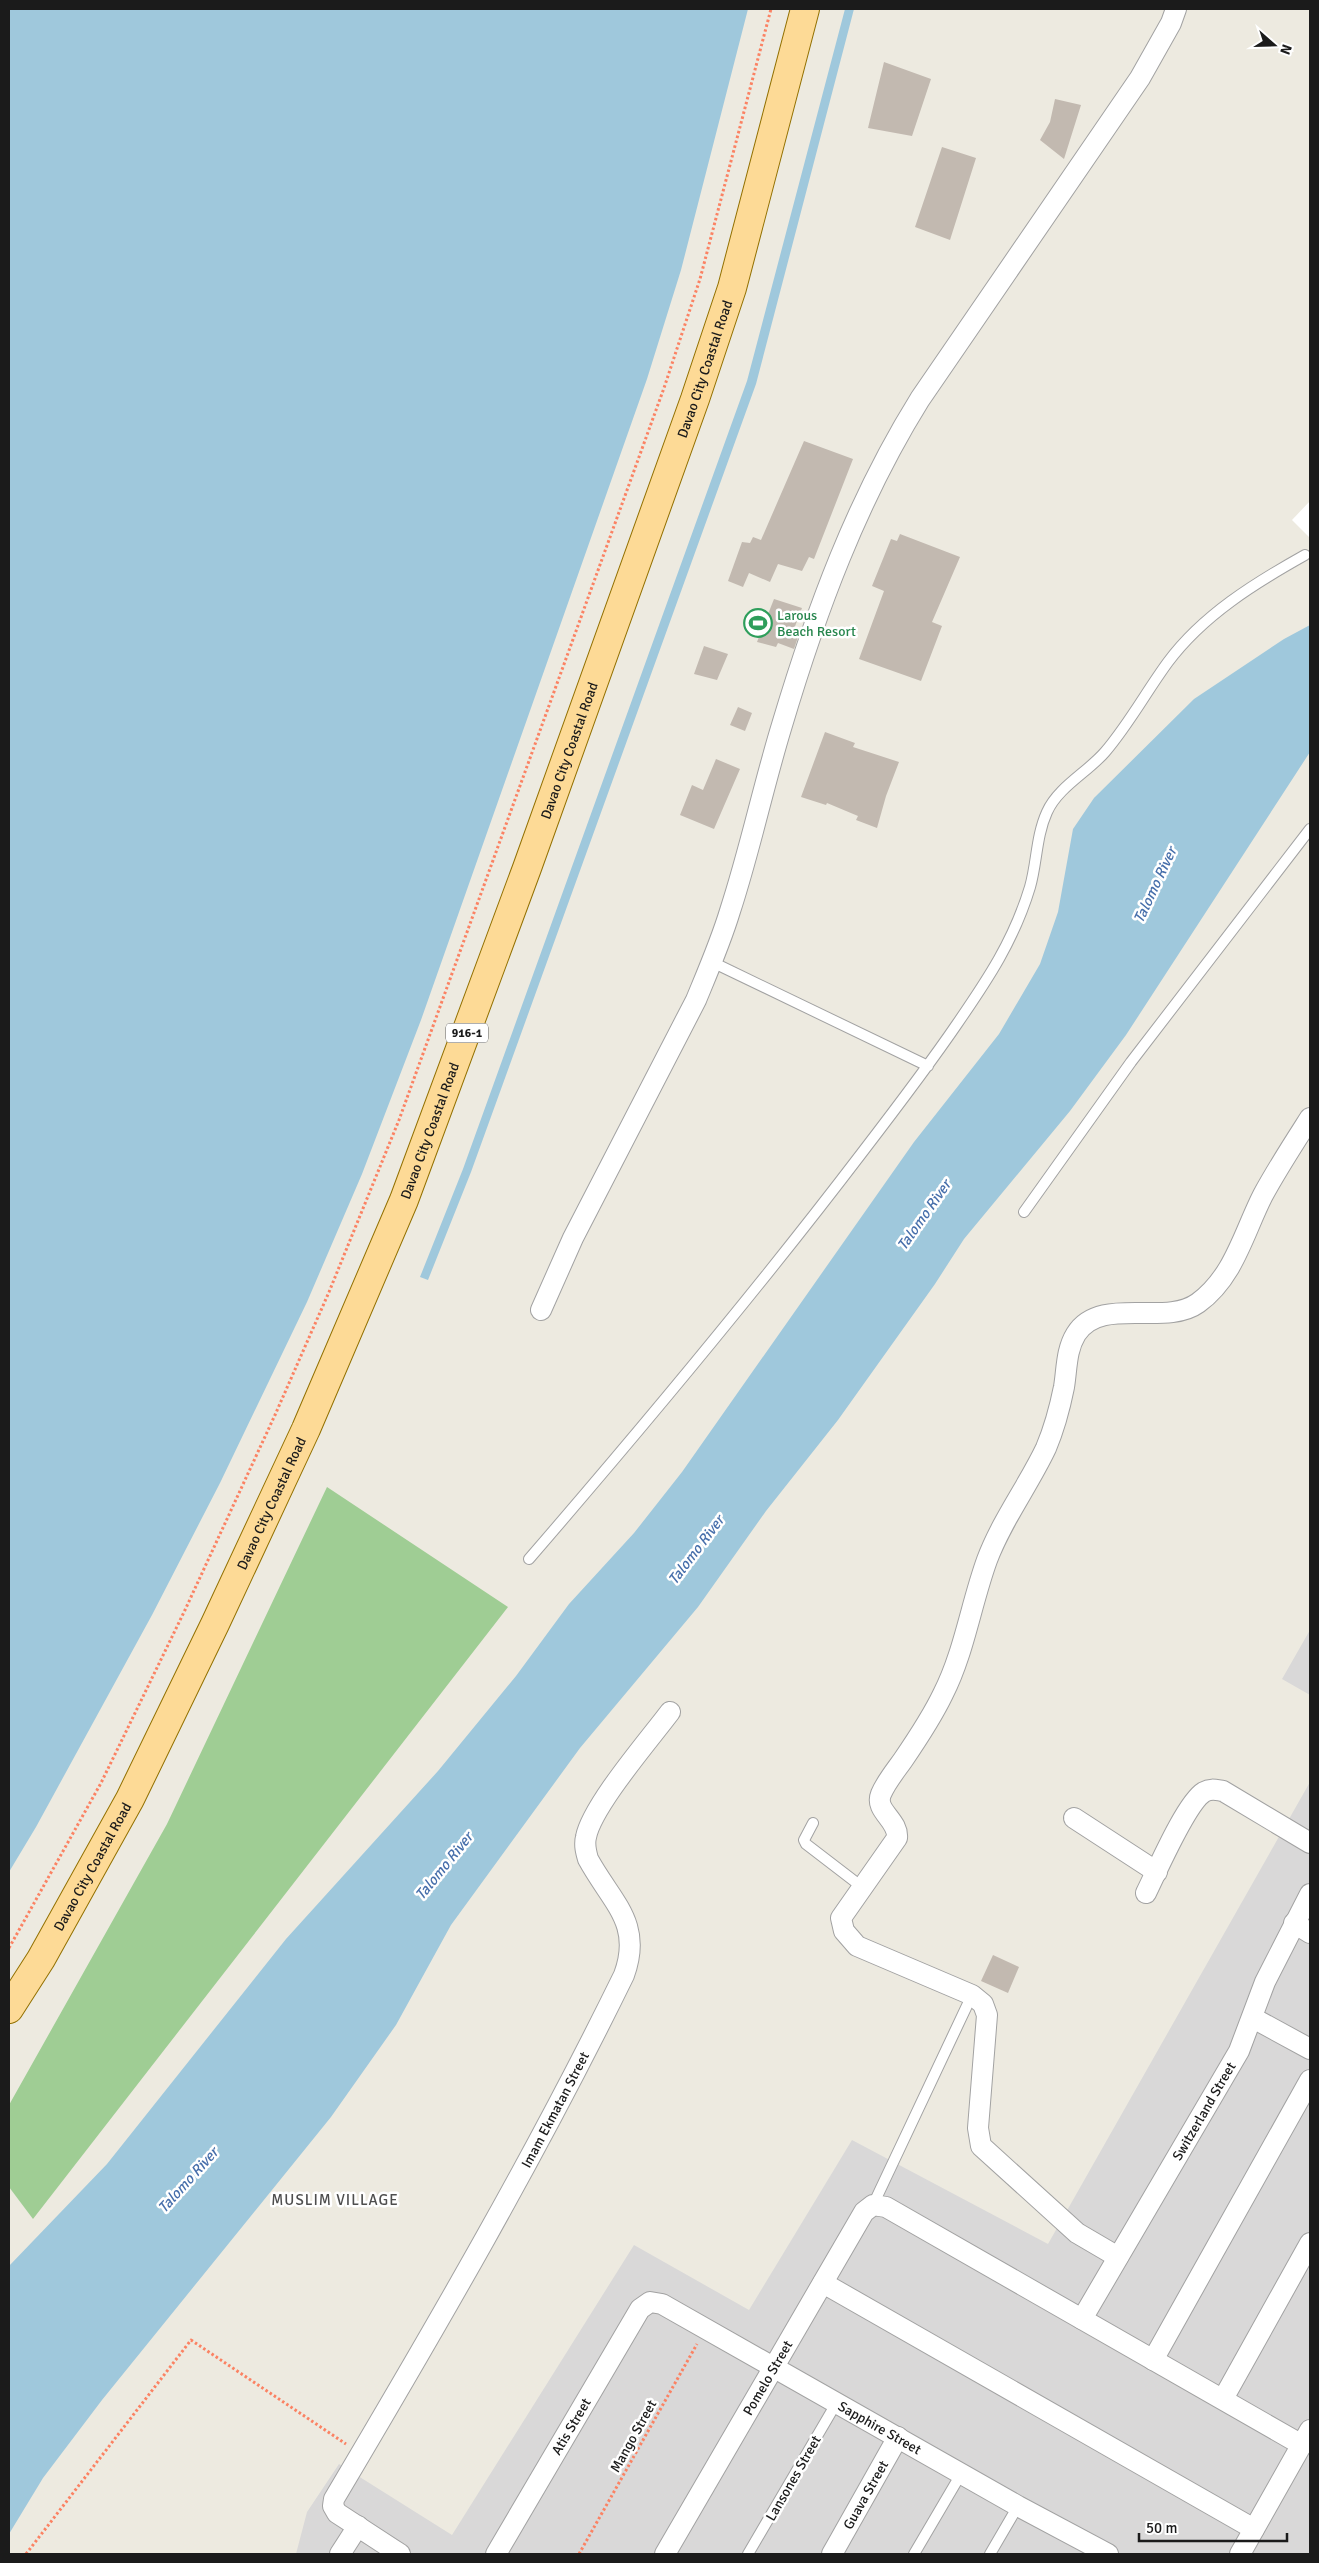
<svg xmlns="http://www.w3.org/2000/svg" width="1319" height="2563" font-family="Signika,sans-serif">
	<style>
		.residential { fill: #d9d8d8 }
		.forest { fill: #9fcd94 }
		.water { fill: #9fc8dc }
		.pier { fill: #fff }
		.building { fill: #c2b9b0 }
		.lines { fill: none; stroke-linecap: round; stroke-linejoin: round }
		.service-casing { stroke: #a2a2a2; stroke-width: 12 }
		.minor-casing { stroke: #a2a2a2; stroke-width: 22 }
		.primary-casing { stroke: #927000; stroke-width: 30 }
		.path { stroke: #fb8263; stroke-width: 3; stroke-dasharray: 2.5 2.5; stroke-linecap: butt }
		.service { stroke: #fff; stroke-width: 10 }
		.minor { stroke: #fff; stroke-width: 20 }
		.primary { stroke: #fdda96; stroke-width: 28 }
		.labels { text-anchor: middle; stroke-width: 5; stroke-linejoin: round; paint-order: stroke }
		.shield { fill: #fff; stroke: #5f5f5f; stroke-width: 1 }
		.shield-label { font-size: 12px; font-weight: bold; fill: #1b1b1b }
		.street-label { font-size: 14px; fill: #1b1b1b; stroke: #fff }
		.leisure-label { font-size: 14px; fill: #27864d; stroke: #fff; text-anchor: start }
		.water-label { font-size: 15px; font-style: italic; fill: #476fab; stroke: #fff }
		.neighbourhood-label { font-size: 15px; letter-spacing: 1px; fill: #4e4e4e; stroke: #fff }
	</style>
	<rect width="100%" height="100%" fill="#edeae0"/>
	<path class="residential" d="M1310,1630V1695L1282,1679Z
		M1310,1782V2554H296L307,2512L339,2464L452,2535L634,2245L749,2310L852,2140L1048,2244Z"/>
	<path class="forest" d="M327,1487L508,1607L33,2219L9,2187V2105L167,1824Z"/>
	<path class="water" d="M9,9H748L681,270L647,379L421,1020L362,1174L307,1302L220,1483L152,1615L36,1827L9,1872Z
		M845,9H854L756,384L471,1172L428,1280L420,1277L463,1169L747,381Z
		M1310,625V752L1126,1035L1070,1111L964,1239L935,1284L838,1420L766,1511L698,1607L580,1748L451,1925L396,2025L331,2117L102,2400L43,2478L9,2534V2266L107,2164L286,1939L438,1771L516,1676L569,1604L634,1533L682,1472L914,1142L999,1034L1040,964L1058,912L1073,829L1094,798L1194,699L1284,639Z"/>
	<path class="pier" d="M1310,501V538L1292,520Z"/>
	<path class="building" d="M884,62L931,79L912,136L868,128Z
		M1055,99L1081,105L1064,159L1040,140L1050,122Z
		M942,147L976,158L950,240L915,227Z
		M804,441L853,459L814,559L809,557L802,571L778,564L770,582L749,573L743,587L728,581L742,542L750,543L753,537L761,540Z
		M900,534L960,557L932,622L942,626L921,681L859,659L884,591L872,586L891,539L897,541Z
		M774,599L802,608L794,629L800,631L794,649L778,643L776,647L757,642Z
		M704,646L728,654L717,680L694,674Z
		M738,707L752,713L745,731L730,725Z
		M825,732L855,743L853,747L899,762L886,796L877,828L856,820L858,816L827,803L826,805L801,797Z
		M716,759L740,769L714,829L680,815L692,785L703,790Z
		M993,1955L1019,1967L1008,1993L981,1981Z"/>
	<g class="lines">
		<defs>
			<path id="service" d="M712,962L928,1066
				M1024,1212L1131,1062L1310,829
				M529,1559C643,1427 755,1293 861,1154C894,1111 927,1068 957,1024C988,979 1014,940 1030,887C1037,863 1036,836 1047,812C1058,787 1088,772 1105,752C1129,724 1146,692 1168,662C1203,615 1255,583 1305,555
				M813,1823L804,1840L806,1844L862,1887
				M873,2205L972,1995
				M748,2554L837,2402
				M914,2554L961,2474
				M990,2554L1018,2506"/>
			<g id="minor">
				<path d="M541,1310L573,1238L696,1000C708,971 721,941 730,911C750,850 763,787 782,725C816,611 857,500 920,399L1140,78L1171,23L1176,9"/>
				<path d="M1074,1818L1157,1872"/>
				<path d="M1146,1893C1157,1871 1186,1803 1204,1792C1211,1788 1216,1790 1223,1791L1310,1843"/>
				<path d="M1294,1923L1310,1933"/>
				<path d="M1253,2018L1310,2049"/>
				<path d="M1118,2257L1077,2233L981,2146L978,2128L987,2015L983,2004L972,1995L857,1946L844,1931L841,1918L897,1838C899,1820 874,1811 881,1794C886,1782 896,1770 903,1760C918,1738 932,1717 943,1694C964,1653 971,1604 987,1560C1002,1520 1028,1486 1046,1448C1054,1429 1060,1407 1064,1387C1067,1369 1066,1350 1076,1334C1100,1295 1165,1327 1198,1303C1234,1277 1244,1232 1263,1195C1277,1169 1294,1143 1310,1118"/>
				<path d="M823,2283L1254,2529"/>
				<path id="s1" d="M1082,2319L1239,2051L1265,1982L1310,1894"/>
				<path d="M1153,2360L1310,2080"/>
				<path d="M1223,2399L1310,2243"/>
				<path d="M340,2554L358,2526"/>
				<path id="s2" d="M400,2554L337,2513L333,2506L334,2499C436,2327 536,2155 624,1975C643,1923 612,1903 588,1859C586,1852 584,1845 586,1837C592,1806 649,1740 670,1712"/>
				<path id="s3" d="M496,2554L640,2309L650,2302L662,2304L1018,2506L1108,2554"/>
				<path id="s4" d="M665,2554L864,2212L873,2205L886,2207L1302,2445"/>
				<path id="s5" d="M832,2554L898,2437"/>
				<path d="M1240,2554L1310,2430"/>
			</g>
			<g id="primary">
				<path id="s6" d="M9,2009L41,1959L130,1799L215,1624L306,1429L404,1200L527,868L695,399L732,288L805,9"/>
			</g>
		</defs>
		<use href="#service" class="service-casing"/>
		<use href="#minor" class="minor-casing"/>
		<use href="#primary" class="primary-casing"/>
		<path class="path" d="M9,1948L101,1783L185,1610L275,1415L329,1292L399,1120L664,388L700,279L771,9
			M26,2554L191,2340L346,2444
			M579,2554L697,2344"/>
		<use href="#service" class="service"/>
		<use href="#minor" class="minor"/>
		<use href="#primary" class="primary"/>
	</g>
	<defs>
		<symbol id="stadium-ring" viewBox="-11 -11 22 22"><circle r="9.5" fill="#fff" stroke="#2e9e5b" stroke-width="1.5"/><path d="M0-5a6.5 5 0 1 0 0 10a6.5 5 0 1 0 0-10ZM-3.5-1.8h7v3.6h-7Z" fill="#2e9e5b"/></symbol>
	</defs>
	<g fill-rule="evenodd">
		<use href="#stadium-ring" x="742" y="607" width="32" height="32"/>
	</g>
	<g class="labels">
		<rect class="shield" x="446" y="1023.5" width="42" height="19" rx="4"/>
		<g class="shield-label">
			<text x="467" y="1037">916-1</text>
		</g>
		<g class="street-label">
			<text dy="5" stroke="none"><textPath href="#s6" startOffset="1785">Davao City Coastal Road</textPath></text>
			<text dy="5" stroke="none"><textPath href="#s6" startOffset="1380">Davao City Coastal Road</textPath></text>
			<text dy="5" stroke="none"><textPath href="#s6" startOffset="975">Davao City Coastal Road</textPath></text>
			<text dy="5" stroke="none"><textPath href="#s6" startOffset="570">Davao City Coastal Road</textPath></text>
			<text dy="5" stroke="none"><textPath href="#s6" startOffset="165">Davao City Coastal Road</textPath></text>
			<text dy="5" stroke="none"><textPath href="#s2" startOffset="538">Imam Ekmatan Street</textPath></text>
			<text dy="5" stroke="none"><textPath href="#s1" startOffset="241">Switzerland Street</textPath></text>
			<text dy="5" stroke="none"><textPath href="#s4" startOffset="204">Pomelo Street</textPath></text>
			<text dy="5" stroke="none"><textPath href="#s3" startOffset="148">Atis Street</textPath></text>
			<text dy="5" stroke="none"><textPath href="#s3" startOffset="559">Sapphire Street</textPath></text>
			<text transform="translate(633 2436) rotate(-61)" y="5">Mango Street</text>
			<text transform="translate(793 2478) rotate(-60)" y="5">Lansones Street</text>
			<text dy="5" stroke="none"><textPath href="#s5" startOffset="68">Guava Street</textPath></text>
		</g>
		<g class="leisure-label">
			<text x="777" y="620">Larous<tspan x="777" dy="16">Beach Resort</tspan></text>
		</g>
		<g class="water-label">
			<text transform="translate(1155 885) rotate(-65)" y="5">Talomo River</text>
			<text transform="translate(924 1215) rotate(-55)" y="5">Talomo River</text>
			<text transform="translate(696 1550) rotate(-53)" y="5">Talomo River</text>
			<text transform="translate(444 1866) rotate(-51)" y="5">Talomo River</text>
			<text transform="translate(188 2180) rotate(-48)" y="5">Talomo River</text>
		</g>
		<g class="neighbourhood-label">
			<text x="335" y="2205">MUSLIM VILLAGE</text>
		</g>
	</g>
	<rect width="1319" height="2563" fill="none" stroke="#1b1b1b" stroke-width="20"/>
	<g transform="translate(1274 45) rotate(110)" stroke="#ffffff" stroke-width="4" paint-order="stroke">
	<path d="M0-4L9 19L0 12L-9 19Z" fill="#1b1b1b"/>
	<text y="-8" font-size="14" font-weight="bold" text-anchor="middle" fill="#1b1b1b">N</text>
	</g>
	<path d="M1139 2533v8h148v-8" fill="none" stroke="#1b1b1b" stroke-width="2.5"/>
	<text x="1146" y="2533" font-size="15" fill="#1b1b1b" stroke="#ffffff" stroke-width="4" paint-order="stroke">50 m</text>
</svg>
